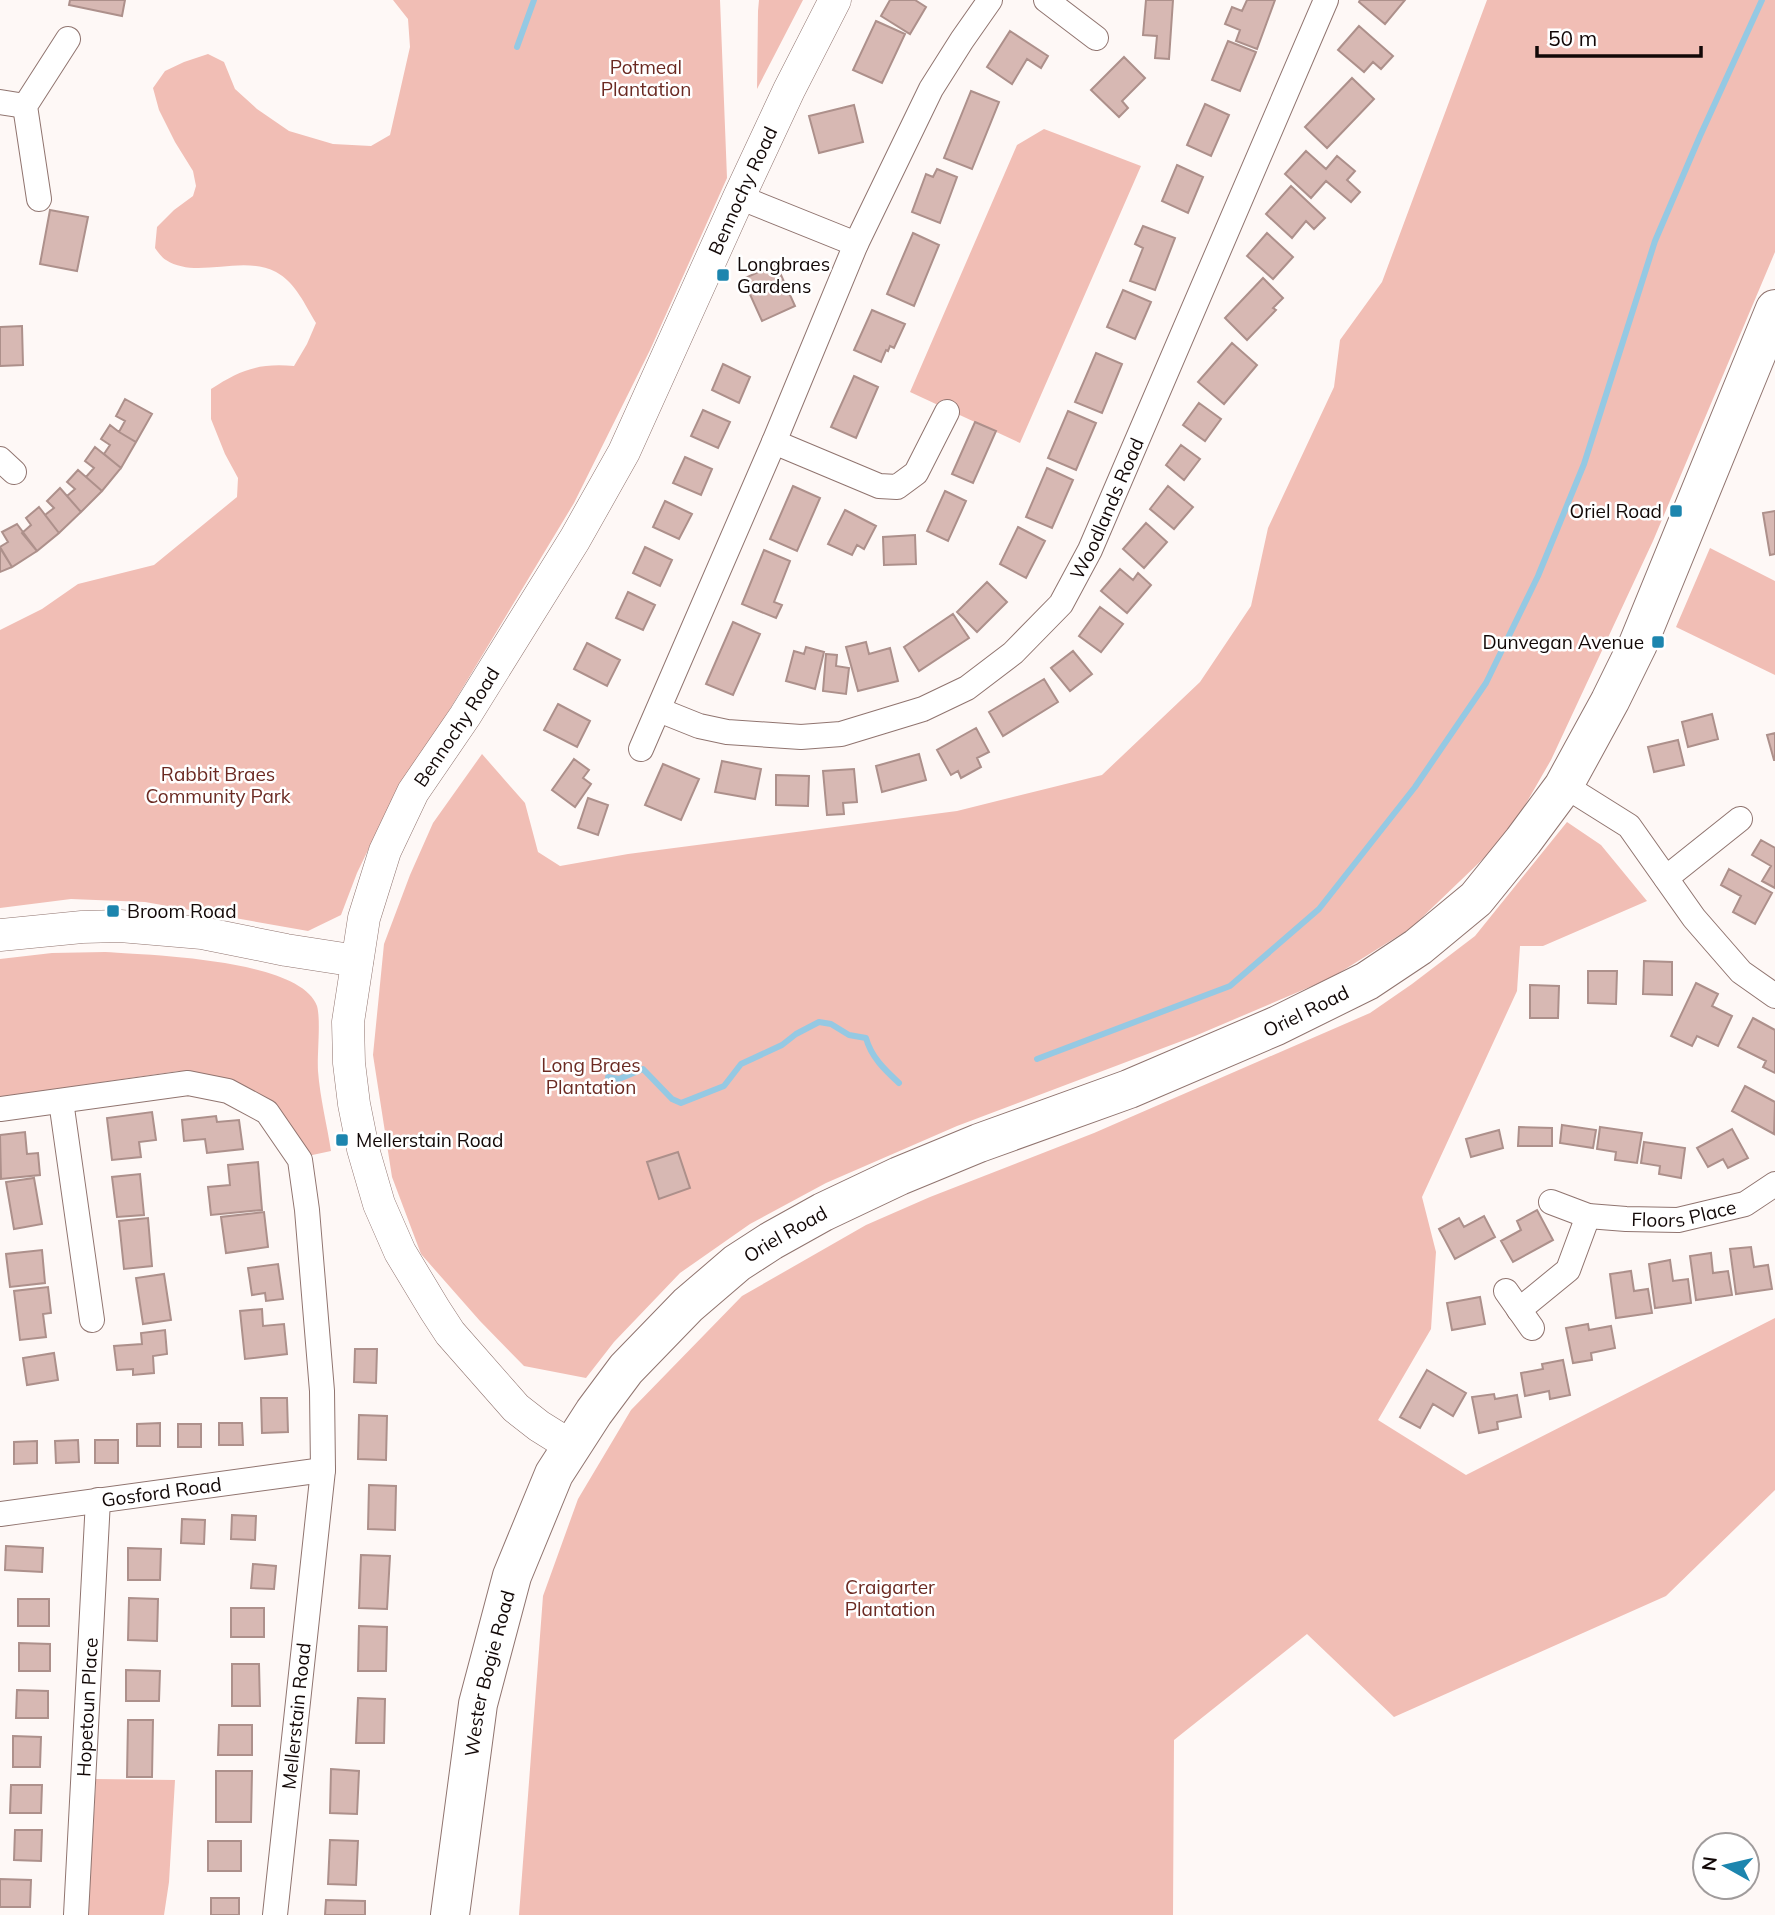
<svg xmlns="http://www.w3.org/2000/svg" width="1775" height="1915" font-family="Mulish,sans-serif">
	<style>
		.green { fill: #f1beb5 }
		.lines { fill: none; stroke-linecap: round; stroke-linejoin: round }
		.stream { stroke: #95c9e3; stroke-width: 6 }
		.building { fill: #d7b8b3; stroke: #ad908b; stroke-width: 2 }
		.minor-casing { stroke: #90746f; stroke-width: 26 }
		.tertiary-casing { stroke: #90746f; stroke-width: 33 }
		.primary-casing { stroke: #90746f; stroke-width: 40 }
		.minor { stroke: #fff; stroke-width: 24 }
		.tertiary { stroke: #fff; stroke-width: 32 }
		.primary { stroke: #fff; stroke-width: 38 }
		.poi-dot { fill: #1c85ae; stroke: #fff; stroke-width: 2.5 }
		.labels { text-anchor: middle; stroke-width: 5; stroke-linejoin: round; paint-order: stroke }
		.park-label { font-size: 19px; fill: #6b2a22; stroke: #fff }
		.street-label { font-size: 19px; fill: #120807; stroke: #fff }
		.poi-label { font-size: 19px; fill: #120807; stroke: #fff; text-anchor: start }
	</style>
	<rect width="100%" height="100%" fill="#fef8f6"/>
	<path class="green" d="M393,0H720L727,178L650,350L574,503L380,825L357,873L341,915L308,931L145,902L71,899L0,908V630L42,609L78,584L154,565L237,497L238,478L225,454L211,419V389C240,370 258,363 294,366L307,344L316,323C305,305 296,283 276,272C241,254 197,280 166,260C162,258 158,252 155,248L157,227L174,210L193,196L196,186L193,171L175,142L159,110L153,88L165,71L184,62L208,54L224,62L235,89L257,109L289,131L333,144L371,146L390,135L410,47L408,19Z
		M759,0H803L757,89L758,11Z
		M1487,0H1775V252L1653,541L1551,760L1508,835L1411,928L1331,978L1195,1036L957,1126L826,1183L750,1224L680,1273L614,1342L586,1378L524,1366L480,1321L421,1254L392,1177L373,1055L384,944L410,875L433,823L482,754L525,803L538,852L560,866L628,854L957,811L1102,775L1200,682L1251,606L1268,528L1334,387L1340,340L1382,282Z
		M1044,129L1141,166L1020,443L910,392L1017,145Z
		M1710,548L1775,581V675L1676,627Z
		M1567,822L1601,845L1647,901L1543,946H1520L1517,991L1422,1197L1436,1252L1431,1329L1378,1420L1466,1475L1775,1318V1490L1666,1596L1394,1717L1307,1634L1174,1740L1173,1915H519L543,1596L578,1499L631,1410L742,1296L866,1225L930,1197L1094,1133L1370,1013L1412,984L1475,936Z
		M105,952C149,955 301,959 317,1006C321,1020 317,1054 318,1071C320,1098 327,1125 331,1151L303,1157C296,1144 291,1129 282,1117C259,1085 217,1075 179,1071L0,1097V959L52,953Z
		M96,1779L175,1780L169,1882L164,1915H88Z"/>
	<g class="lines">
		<path class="stream" d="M517,47L534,0
			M1037,1059L1230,986L1319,909L1415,787L1486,683L1538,576L1584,464L1655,241L1700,136L1762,0
			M608,1077L619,1079L643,1069L672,1099L681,1103L724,1086L741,1064L782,1045L796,1034L819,1022L831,1024L849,1035L866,1038C871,1057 885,1070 899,1083"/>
	</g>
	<path class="building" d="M70,0H125L122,16L69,5Z
		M890,0H915L926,7L910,34L881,16Z
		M1146,0H1173L1169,59L1155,58L1157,36L1143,35Z
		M1247,0H1275L1257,49L1236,41L1240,30L1225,24L1232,7L1242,11Z
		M1360,0H1405L1385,24L1359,2Z
		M876,21L905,34L882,83L853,70Z
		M1359,26L1393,56L1381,69L1373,62L1364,72L1338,50Z
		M1010,31L1048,56L1041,68L1027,59L1012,84L987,67Z
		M1228,41L1256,52L1240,91L1212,80Z
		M1124,57L1145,78L1122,101L1128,108L1119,117L1091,90Z
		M1352,78L1374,99L1327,148L1305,127Z
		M971,91L999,102L972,169L944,158Z
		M1205,104L1229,115L1211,156L1187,145Z
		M854,105L863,142L819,153L809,116Z
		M1306,151L1326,169L1337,156L1355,171L1347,180L1360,192L1351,202L1326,181L1311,198L1285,174Z
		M1177,165L1203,177L1188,213L1162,201Z
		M937,169L957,177L940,223L912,212L926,174L933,177Z
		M1291,186L1325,218L1314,229L1306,221L1292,238L1266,214Z
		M50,210L88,217L77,271L40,264Z
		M1143,226L1175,238L1155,290L1130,281L1143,248L1135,244Z
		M913,233L939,245L914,306L887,294Z
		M1267,233L1293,257L1273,279L1247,256Z
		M776,264L795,306L762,321L743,279Z
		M1263,278L1283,298L1273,308L1276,310L1247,340L1225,318Z
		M1123,290L1151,302L1135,339L1107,327Z
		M872,310L905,324L894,348L890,346L888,351L886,350L881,362L854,350Z
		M22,326L23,365L0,366V327Z
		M1232,343L1257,365L1224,404L1198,382Z
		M1096,353L1122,364L1102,413L1075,402Z
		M723,364L750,377L739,403L712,390Z
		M854,376L878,387L856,438L831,427Z
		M125,399L152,414L136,442L119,432L125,421L116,416Z
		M1199,403L1221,419L1205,441L1183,425Z
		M703,410L730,422L718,448L691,436Z
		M1068,411L1096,423L1076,470L1048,458Z
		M975,422L996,431L973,483L952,474Z
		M110,425L119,432L136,442L121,468L104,454L110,445L101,439Z
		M1181,445L1200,459L1184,480L1166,465Z
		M95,447L121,468L102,491L86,477L94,468L85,461Z
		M685,457L712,469L701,495L673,483Z
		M1047,468L1073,480L1052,528L1026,517Z
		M78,470L102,491L81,512L67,496L75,489L67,482Z
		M793,486L820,498L797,551L770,539Z
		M1168,486L1193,507L1174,529L1150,509Z
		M60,488L81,512L59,533L45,515L54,508L47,501Z
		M945,491L966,501L948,541L927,531Z
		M665,501L692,514L679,539L653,527Z
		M39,507L59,533L37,551L22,533L31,525L26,518Z
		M845,510L876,526L864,549L857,545L852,555L828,544Z
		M1775,511V554L1770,555L1763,513Z
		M1146,523L1167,542L1144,568L1123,549Z
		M17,524L37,551L12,567L0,547L8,542L2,532Z
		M1018,527L1045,541L1026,578L1000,564Z
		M915,535L916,564L884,565L883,537Z
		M645,547L672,560L660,586L633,573Z
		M0,548L12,567L0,572Z
		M764,550L790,561L774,602L782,605L776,618L742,604Z
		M1120,569L1133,580L1138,573L1151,585L1127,613L1101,591Z
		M987,582L1007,602L977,632L957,612Z
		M628,592L655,605L643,630L616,618Z
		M1100,607L1123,624L1101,652L1079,636Z
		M953,614L969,638L919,671L904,647Z
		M733,622L760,634L733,695L706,684Z
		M866,642L869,654L890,648L898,681L858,691L846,647Z
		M587,643L620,660L607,686L574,669Z
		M806,647L824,652L815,689L786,681L794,651L804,654Z
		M1073,651L1092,674L1070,691L1051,668Z
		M826,654L837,655L836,666L849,668L846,694L823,691Z
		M1044,679L1058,702L1003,736L989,712Z
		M558,704L590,721L577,747L544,730Z
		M1712,714L1718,739L1688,747L1682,722Z
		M976,728L989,752L977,758L981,767L961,778L958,771L951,775L937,750Z
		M1775,733V760H1774L1767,735Z
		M1678,740L1684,765L1654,772L1648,747Z
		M919,754L926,780L882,792L876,766Z
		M574,759L589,770L583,778L591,784L575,807L552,790Z
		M722,761L761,769L755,799L715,792Z
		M663,764L699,779L681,820L645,805Z
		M854,769L857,802L843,803L844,814L827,815L823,771Z
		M776,775L809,776L808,806L776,805Z
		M588,798L608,805L598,835L578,828Z
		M1761,840L1775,848V888L1762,881L1771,866L1752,855Z
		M1729,869L1772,893L1755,924L1733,912L1741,896L1721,885Z
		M1644,961L1672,962V995L1643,994Z
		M1588,971H1617L1616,1004L1588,1003Z
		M1696,983L1718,994L1712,1006L1732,1016L1718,1046L1697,1036L1692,1046L1671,1036Z
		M1530,985L1559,986L1558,1018H1530Z
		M1753,1018L1775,1030V1073L1763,1067L1766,1061L1738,1047Z
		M1745,1086L1775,1102L1774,1134L1732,1111Z
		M152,1112L156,1140L139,1142L141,1157L112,1160L107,1118Z
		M216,1116L217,1122L239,1120L243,1149L207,1153L205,1139L184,1141L182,1120Z
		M1562,1125L1596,1130L1593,1148L1560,1143Z
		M1519,1127L1552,1128V1146H1518Z
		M1600,1127L1642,1133L1637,1163L1615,1160L1616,1152L1597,1149Z
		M1732,1129L1748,1158L1728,1168L1723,1159L1708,1167L1697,1148Z
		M1499,1130L1503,1148L1471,1157L1466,1139Z
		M25,1132L27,1154L38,1153L40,1175L1,1179L0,1135Z
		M1644,1142L1685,1148L1681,1178L1659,1174L1660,1166L1641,1163Z
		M678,1152L690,1188L659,1199L647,1162Z
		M258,1162L262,1210L211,1215L208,1187L230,1185L228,1165Z
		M140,1174L144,1215L117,1217L112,1177Z
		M34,1178L42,1224L14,1229L6,1182Z
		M1537,1210L1553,1240L1513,1262L1501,1241L1521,1230L1517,1221Z
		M264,1212L268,1247L226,1253L221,1217Z
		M1484,1216L1495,1237L1455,1259L1439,1229L1459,1218L1464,1227Z
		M148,1218L152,1266L124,1269L119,1221Z
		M1751,1247L1754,1267L1768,1265L1772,1289L1736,1294L1730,1249Z
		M42,1250L45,1283L10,1287L6,1254Z
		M1711,1253L1713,1273L1728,1271L1732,1295L1696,1300L1690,1256Z
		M1670,1260L1673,1281L1688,1279L1691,1303L1655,1308L1649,1264Z
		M278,1264L283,1299L266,1301L265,1293L252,1295L248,1268Z
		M1631,1271L1634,1291L1648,1289L1652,1313L1616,1318L1610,1274Z
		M164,1274L171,1320L143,1324L136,1278Z
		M48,1287L51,1313L43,1314L46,1337L20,1340L14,1291Z
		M1480,1297L1485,1324L1452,1330L1447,1303Z
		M262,1309L263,1326L284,1324L287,1354L245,1359L240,1311Z
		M1588,1324L1589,1330L1611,1326L1615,1348L1591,1353L1592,1360L1573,1363L1566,1328Z
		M165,1330L167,1354L153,1356L154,1373L133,1375V1369L117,1370L114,1346L142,1344L141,1333Z
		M355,1349H377L376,1383L354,1382Z
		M54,1353L58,1380L27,1385L23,1358Z
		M1563,1360L1570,1395L1550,1399L1549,1391L1525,1396L1521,1373L1543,1369L1542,1364Z
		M1427,1370L1466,1393L1453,1416L1433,1404L1420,1428L1400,1417Z
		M1494,1394L1495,1399L1517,1395L1521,1417L1497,1422L1498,1429L1479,1433L1472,1397Z
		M261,1398H287L288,1432L262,1433Z
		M359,1415L387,1416L386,1460L358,1459Z
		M160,1423V1446H137V1424Z
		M219,1423H242L243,1445H219Z
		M178,1424H201V1447H178Z
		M78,1440L79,1462L56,1463L55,1441Z
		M95,1440H118V1463H95Z
		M37,1441V1463L14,1464V1442Z
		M369,1485L396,1486L395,1530L368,1529Z
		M232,1515L256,1516L255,1540L231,1539Z
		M182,1519L205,1520L204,1544L181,1543Z
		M6,1546L43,1548L42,1572L5,1570Z
		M128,1548L161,1549L160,1580H128Z
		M361,1555L390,1556L387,1609L359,1608Z
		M253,1564L276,1566L274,1589L251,1588Z
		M129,1598L158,1599L157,1641L128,1640Z
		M18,1599H49V1626H18Z
		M231,1608H264V1637H231Z
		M359,1626L387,1627L386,1671H358Z
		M19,1643L50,1644V1671H19Z
		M232,1664H259L260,1706H232Z
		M126,1670L160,1671L159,1701H126Z
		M17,1690L48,1691V1718H16Z
		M358,1698L385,1699L384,1743H356Z
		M128,1720H153L152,1777H127Z
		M219,1725H252V1755H218Z
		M13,1736L41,1737L40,1767H13Z
		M331,1769L359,1771L357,1814L330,1813Z
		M216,1771H252L251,1822H216Z
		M11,1785H42L41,1813H10Z
		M15,1830H42L41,1861L14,1860Z
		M330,1840L358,1841L356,1885L328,1884Z
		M208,1841H241V1871H208Z
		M0,1879L31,1880L30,1907H0Z
		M211,1898H239V1915H211Z
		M326,1900L365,1901V1915H325Z"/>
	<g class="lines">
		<defs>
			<g id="minor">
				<path d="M1046,0L1096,38"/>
				<path d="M0,102L25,106"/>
				<path d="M739,197L856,244"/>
				<path d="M39,199L25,106L68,39"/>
				<path d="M774,442L879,486L897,487L916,473L947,412"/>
				<path d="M0,459L14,472"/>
				<path id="s1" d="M659,710L699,726L727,732L801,737L841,734L923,709L967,688L1013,653L1061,604L1090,550L1326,0"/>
				<path d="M641,749L774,442L856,244L931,89L962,40L990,0"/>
				<path d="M1563,787L1578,794L1629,826L1694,918L1741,972L1775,996"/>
				<path d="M1666,878L1740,819"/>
				<path d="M61,1101L92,1320"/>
				<path d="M0,1109L188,1083L228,1091L267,1112L300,1160L307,1210L322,1391L323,1470L275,1915"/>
				<path id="s2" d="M1551,1202L1588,1216L1626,1219L1678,1220L1745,1204L1775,1184"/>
				<path d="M1506,1291L1532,1328"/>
				<path d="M1519,1310L1568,1270L1588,1216"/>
				<path id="s3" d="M0,1514L323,1470"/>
				<path id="s4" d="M76,1915L98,1500"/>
			</g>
			<g id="tertiary">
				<path d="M0,935L82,927L120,926L202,933L286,950L357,961"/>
				<path id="s5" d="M571,1446L539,1426L516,1408L450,1333L435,1310L400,1252L379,1204L363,1149L354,1104L349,1063L348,1022L364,918L385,851L413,792L465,716L575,539L624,452L739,197L789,90L835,0"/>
			</g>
			<g id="primary">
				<path id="s6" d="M450,1915L478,1704L512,1576L554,1474L594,1412L626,1369L688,1305L737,1263L771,1241L823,1212L899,1176L979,1143L1129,1089L1276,1026L1367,981L1418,947L1476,899L1523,841L1563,787L1610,701L1638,644L1775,309"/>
			</g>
		</defs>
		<use href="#minor" class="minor-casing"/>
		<use href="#tertiary" class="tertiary-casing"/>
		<use href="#primary" class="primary-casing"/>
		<use href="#minor" class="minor"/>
		<use href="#tertiary" class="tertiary"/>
		<use href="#primary" class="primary"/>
	</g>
	<g class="poi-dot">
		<rect x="716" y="268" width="14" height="14" rx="3.5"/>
		<rect x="1669" y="504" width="14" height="14" rx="3.5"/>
		<rect x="1651" y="635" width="14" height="14" rx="3.5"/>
		<rect x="106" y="904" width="14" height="14" rx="3.5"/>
		<rect x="335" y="1133" width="14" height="14" rx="3.5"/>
	</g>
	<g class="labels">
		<g class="park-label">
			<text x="646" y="74">Potmeal<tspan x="646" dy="22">Plantation</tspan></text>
			<text x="218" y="781">Rabbit Braes<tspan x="218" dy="22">Community Park</tspan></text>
			<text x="591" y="1072">Long Braes<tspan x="591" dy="22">Plantation</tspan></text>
			<text x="890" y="1594">Craigarter<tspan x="890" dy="22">Plantation</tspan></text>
		</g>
		<g class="street-label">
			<text dy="7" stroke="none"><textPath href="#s5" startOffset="1428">Bennochy Road</textPath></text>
			<text dy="7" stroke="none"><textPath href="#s1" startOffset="553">Woodlands Road</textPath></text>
			<text dy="7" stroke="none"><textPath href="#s5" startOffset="819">Bennochy Road</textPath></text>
			<text dy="7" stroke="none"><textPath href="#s6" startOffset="1360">Oriel Road</textPath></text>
			<text dy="7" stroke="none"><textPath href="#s2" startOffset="136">Floors Place</textPath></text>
			<text dy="7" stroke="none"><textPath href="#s6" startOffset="793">Oriel Road</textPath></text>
			<text dy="7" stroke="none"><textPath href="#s3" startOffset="163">Gosford Road</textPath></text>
			<text dy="7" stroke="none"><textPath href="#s6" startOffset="245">Wester Bogie Road</textPath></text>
			<text dy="7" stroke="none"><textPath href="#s4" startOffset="208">Hopetoun Place</textPath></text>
			<text transform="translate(296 1716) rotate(-84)" y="7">Mellerstain Road</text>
		</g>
		<g class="poi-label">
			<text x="737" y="271">Longbraes<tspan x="737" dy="22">Gardens</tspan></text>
			<text x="1662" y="518" text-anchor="end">Oriel Road</text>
			<text x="1644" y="649" text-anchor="end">Dunvegan Avenue</text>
			<text x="127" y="918">Broom Road</text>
			<text x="356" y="1147">Mellerstain Road</text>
		</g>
	</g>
	<g transform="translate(1726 1866) rotate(278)"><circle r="33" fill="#ffffff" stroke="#a09c9c" stroke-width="2"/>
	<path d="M0-5L12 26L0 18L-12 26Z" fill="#1c85ae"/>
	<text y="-10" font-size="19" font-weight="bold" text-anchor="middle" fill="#120807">N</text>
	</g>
	<path d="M1537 46v10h164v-10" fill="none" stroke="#120807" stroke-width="3.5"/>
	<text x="1548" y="46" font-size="21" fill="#120807" stroke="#ffffff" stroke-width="5" paint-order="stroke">50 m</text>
</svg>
